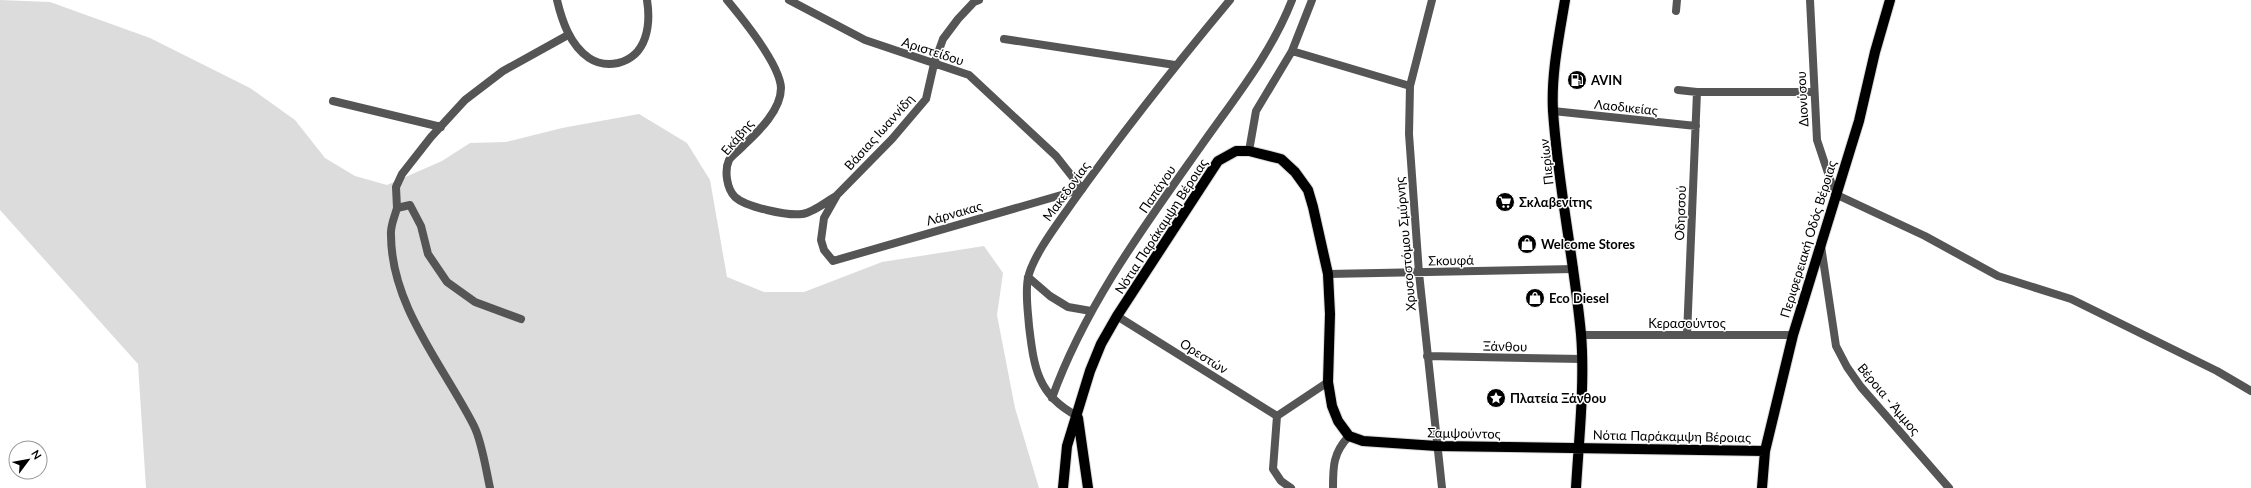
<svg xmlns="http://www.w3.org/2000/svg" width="2251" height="488" font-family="Lato,sans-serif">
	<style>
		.green { fill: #dcdcdc }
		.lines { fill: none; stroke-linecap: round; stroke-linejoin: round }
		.primary-casing { stroke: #dbdbdb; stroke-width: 12 }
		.minor { stroke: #555; stroke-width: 8 }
		.tertiary { stroke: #555; stroke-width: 8 }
		.primary { stroke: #000; stroke-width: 10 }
		.labels { text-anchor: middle; stroke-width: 3; stroke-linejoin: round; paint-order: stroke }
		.street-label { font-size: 13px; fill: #000; stroke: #fff }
		.poi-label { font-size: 13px; font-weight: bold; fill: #000; stroke: #fff; text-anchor: start }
	</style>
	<rect width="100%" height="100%" fill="#fff"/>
	<path class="green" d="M0,0L50,2L150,38L250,88L295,120L325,158L355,176L387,185L442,161L470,143L506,142L562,128L639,114L687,143L710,180L727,277L764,292H804L882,262L984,246L1003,273L997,315L1015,408L1039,488H146L138,364L0,210Z"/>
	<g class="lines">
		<defs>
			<path id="primary" d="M1565,0C1559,37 1551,74 1553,111C1558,186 1574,259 1581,334C1585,383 1579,438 1576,488
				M1078,418L1088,488
				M1063,488L1067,446L1090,371L1101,344L1117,316L1218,161L1236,151H1249L1281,159L1295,172L1308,190L1313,207L1328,274L1330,314L1328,382L1332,406L1338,421L1349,436L1363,441L1437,446L1765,451
				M1762,488L1765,451L1793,335L1859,121L1875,52L1890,0"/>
		</defs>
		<use href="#primary" class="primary-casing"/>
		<path class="minor" d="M727,0C742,18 780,64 781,88C781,110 759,131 744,145C740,150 732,155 729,160C724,171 727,189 735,197C746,207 787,216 802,214C813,213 827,201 836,196
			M789,0L865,40L969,75L1056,156L1082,189L833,261L824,250L821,240L824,218L837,195L892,139L926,99L934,64L943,39L958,19L974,2L979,0
			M1432,0L1410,86L1409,134L1419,273L1442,488
			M1810,0L1817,140L1835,194L1925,236L1998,276L2071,299L2217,371L2251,391
			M1676,11L1677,0
			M1004,39L1175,65
			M1292,51L1410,86
			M1678,90L1697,92H1814
			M333,101L441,127
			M1553,111L1696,126
			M1249,151L1256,111L1292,51L1312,0
			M397,208L396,187L402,174L431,137L465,100L503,71L568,35
			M1328,274L1574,269
			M1117,316L1277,416
			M1581,335H1793
			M1687,335L1697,92
			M1427,356L1582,359
			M1277,416L1273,469L1281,481L1291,488
			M1277,416L1328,382
			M490,488C486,470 482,442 474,426C443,365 391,306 391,235C390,226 395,216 397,208L410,205L421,226L428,254L447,282L475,302L521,319
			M1333,488C1333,466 1333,453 1349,436"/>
		<path class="tertiary" d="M557,0C562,21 570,45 589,58C598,64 608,65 618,63C647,56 651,25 647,0
			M1821,246L1836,346L1847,367L1861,387L1949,488
			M1028,277L1050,296L1068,307L1091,311
			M1052,398C1085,306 1145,225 1201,146C1234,99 1271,54 1292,0
			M1077,416C1037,395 1034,367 1029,326C1028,311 1025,293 1028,278C1033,255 1059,222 1072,203C1122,133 1175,66 1230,0"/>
		<use href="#primary" class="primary"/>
	</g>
	<defs>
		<symbol id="fuel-disc" viewBox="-11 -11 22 22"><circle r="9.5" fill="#000" stroke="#fff"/><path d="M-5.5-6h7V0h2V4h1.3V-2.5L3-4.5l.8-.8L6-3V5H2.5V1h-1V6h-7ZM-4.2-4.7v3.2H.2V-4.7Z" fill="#fff"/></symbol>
		<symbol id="supermarket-disc" viewBox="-11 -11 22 22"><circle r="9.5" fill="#000" stroke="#fff"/><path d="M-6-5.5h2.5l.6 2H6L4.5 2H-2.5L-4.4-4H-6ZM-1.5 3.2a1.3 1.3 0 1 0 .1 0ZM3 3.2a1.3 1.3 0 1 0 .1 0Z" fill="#fff"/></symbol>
		<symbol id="shop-disc" viewBox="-11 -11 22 22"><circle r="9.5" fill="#000" stroke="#fff"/><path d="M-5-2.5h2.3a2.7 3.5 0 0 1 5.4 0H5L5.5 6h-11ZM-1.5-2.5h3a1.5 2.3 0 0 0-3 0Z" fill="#fff"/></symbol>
		<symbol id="sight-disc" viewBox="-11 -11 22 22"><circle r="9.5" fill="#000" stroke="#fff"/><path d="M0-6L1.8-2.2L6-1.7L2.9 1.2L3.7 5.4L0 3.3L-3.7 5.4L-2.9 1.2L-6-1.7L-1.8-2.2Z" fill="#fff"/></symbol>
	</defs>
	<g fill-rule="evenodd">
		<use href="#fuel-disc" x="1566" y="69" width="22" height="22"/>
		<use href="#supermarket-disc" x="1494" y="191" width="22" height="22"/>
		<use href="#shop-disc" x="1516" y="233" width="22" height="22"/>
		<use href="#shop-disc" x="1524" y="287" width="22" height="22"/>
		<use href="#sight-disc" x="1485" y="387" width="22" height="22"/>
	</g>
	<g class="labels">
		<g class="street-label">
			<text transform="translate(933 51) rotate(18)" y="5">Αριστείδου</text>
			<text transform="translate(1802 99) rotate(-93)" y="5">Διονύσου</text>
			<text transform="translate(1626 107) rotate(6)" y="5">Λαοδικείας</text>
			<text transform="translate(879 132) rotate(-48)" y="5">Βάσιας Ιωαννίδη</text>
			<text transform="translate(737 137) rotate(-50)" y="5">Εκάβης</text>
			<text transform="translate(1546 162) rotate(-96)" y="5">Πιερίων</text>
			<text transform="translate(1157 189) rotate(-56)" y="5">Παπάγου</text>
			<text transform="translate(1066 191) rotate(-54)" y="5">Μακεδονίας</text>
			<text transform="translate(954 213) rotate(-16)" y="5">Λάρνακας</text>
			<text transform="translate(1680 213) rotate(-88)" y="5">Οδησσού</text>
			<text transform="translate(1161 226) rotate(-57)" y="5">Νότια Παράκαμψη Βέροιας</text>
			<text transform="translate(1808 239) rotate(-73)" y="5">Περιφερειακή Οδός Βέροιας</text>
			<text transform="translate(1405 244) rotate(-95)" y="5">Χρυσοστόμου Σμύρνης</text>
			<text transform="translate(1451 260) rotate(-1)" y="5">Σκουφά</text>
			<text x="1687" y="328">Κερασούντος</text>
			<text transform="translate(1505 346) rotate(1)" y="5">Ξάνθου</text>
			<text transform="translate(1204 356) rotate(32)" y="5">Ορεστών</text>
			<text transform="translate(1889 399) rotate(50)" y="5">Βέροια - Άμμος</text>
			<text transform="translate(1464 433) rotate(1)" y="5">Σαμψούντος</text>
			<text transform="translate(1672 436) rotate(1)" y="5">Νότια Παράκαμψη Βέροιας</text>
		</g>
		<g class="poi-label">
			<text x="1591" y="85">AVIN</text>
			<text x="1519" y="207">Σκλαβενίτης</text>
			<text x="1541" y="249">Welcome Stores</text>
			<text x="1549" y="303">Eco Diesel</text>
			<text x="1510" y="403">Πλατεία Ξάνθου</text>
		</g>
	</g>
	<g transform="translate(28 460) rotate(58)"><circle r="19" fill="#ffffff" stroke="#999999"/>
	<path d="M0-3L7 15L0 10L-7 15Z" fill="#000000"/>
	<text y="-6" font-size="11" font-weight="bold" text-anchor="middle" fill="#000000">N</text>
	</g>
</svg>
